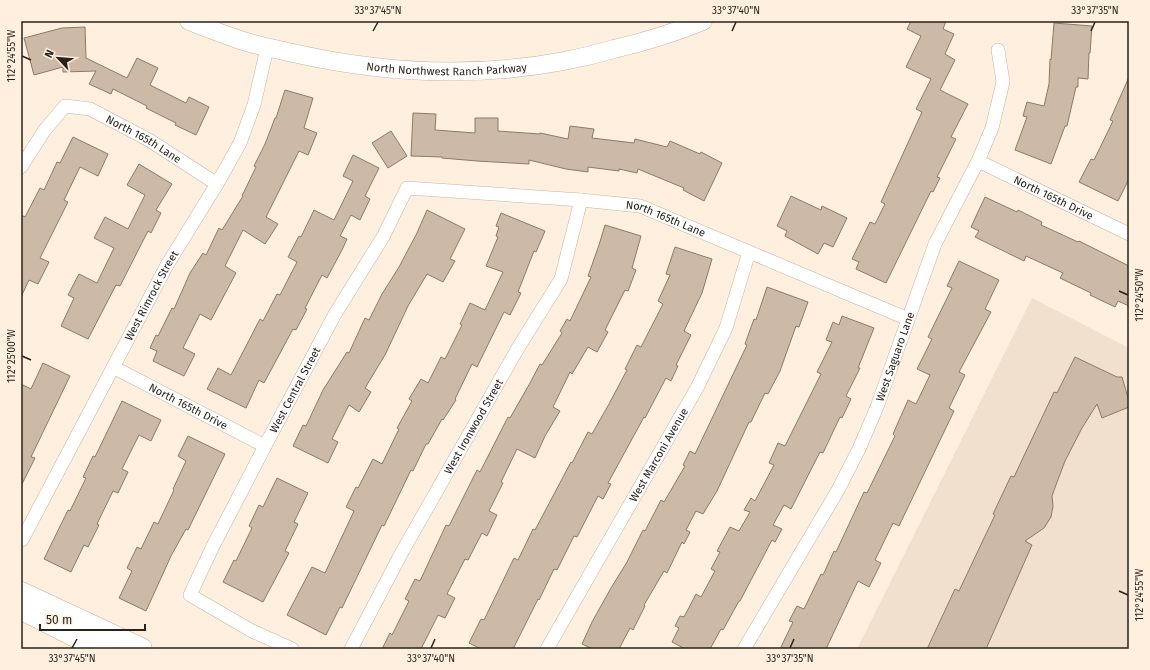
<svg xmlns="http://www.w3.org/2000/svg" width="1150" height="670" font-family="'Fira Sans',sans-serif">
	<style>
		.commercial { fill: #f2e0cf }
		.building { fill: #cdbaa6; stroke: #8c7a68 }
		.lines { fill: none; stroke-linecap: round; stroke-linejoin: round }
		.street-casing { stroke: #c7b4a1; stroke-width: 14 }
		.secondary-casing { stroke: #c7b4a1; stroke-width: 19 }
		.highway-casing { stroke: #c7b4a1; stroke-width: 23 }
		.street { stroke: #fff; stroke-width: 13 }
		.secondary { stroke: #fff; stroke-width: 18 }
		.highway { stroke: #fff; stroke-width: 22 }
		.ticks { fill: none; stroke: #29221a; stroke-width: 1.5 }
		.labels { text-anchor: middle; stroke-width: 4; stroke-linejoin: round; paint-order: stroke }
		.street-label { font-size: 11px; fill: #29221a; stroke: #ffefde }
		.neatline { fill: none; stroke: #29221a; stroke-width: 1.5 }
		.ticks-label { font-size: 10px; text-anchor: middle; fill: #29221a }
	</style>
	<rect width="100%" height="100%" fill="#ffefde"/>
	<path class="commercial" d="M1032,298L1129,348V649H857Z"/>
	<path class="building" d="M911,21H946L943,29L954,34L945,54L955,60L940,90L968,104L951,137L956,139L937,177L940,178L933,192L931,191L886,283L856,269L859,262L852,259L870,222L875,224L885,204L881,202L922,112L916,109L931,79L906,67L921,36L907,29Z
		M1054,23L1092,26L1090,53H1089L1088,79L1078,78V87H1076L1067,126H1065L1051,164L1015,150L1027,117L1023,116L1027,102L1044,106L1049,84L1050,59L1051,60Z
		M85,27L86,58L127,78L137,58L158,68L150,85L186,103L189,97L209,107L196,135L175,125L176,123L146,108L147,106L113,89L111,94L89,84L96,71L63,72V67L34,75L24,38L62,28Z
		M1129,77V179L1118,201L1079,182L1091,159L1094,160L1113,121L1110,120Z
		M285,90L313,98L304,128L317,133L308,155L299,151L266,217L278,224L265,244L243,230L225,266L236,273L211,320L200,314L183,348L195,354L184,376L153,361L157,351L150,348L156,335L158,336L172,308L174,309L190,273L203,253L206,255L219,228L222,230L243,196H242L256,167L254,166L265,144L275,118H276Z
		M413,113L436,114L435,130L475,133V118H498V131L540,134V133L568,139L570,126L594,129L592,138L634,143L635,139L667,147L670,141L700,154L701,152L722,163L704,201L683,190L684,188L638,169L637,173L619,169V171L588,167V172L566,169L529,160V164L477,161L442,158V157L411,156Z
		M391,131L407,156L388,168L372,143Z
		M73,137L108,154L98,176L80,167L64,200L68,202L40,258L49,262L38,284L29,280L21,297V215L25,217L40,188L44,190L57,162L60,163Z
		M353,155L379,168L365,196L370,199L360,220L351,215L340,236L347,239L342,250L327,278L322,275L305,308L307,309L296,330L293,329L264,383L259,380L246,408L207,389L218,368L231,375L260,319L263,321L277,294L280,295L297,262L288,257L299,236L301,237L314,210L334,220L353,181L343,176Z
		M139,164L172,184L156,210L161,213L151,233L148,231L120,286L116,285L88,339L61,326L74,298L68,295L79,274L97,283L114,248L94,238L105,217L128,229L145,195L127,185Z
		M791,196L821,210L822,206L847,218L833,247L824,243L818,254L785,236L787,231L777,226Z
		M985,197L1017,212L1018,210L1042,222L1041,225L1078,242L1079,241L1129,266V306L1118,301L1115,307L1090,295L1091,293L1060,278L1063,273L1026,256L1024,261L975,237L979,231L971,227Z
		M427,210L465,229L450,259L455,261L443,282L427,274L408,306L385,355L365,388L371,392L359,412L349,405L332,439L338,442L328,463L293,446L303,425L306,426L323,390L347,352L349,353L365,318L369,320L382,294L399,267L417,233Z
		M501,213L545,231L536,252L534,251L518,292L521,293L510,315L504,312L477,367L472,364L455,399L456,400L443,420L442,419L428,444H426L413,471L411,470L384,526L382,525L342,608L340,607L326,635L287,615L312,567L325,573L354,511L346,507L356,487L358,488L373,459L382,464L399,429L397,428L412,401L409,399L421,379L428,383L441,357L445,359L462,325L460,324L470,303L485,310L503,272L486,266L498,237L496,236L499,227L496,226Z
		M605,225L641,236L632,268L636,270L628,291L625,290L605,330L608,332L597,352L588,347L572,374L570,372L553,407L560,411L545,436L535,458L517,449L501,482L503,483L489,511L497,515L487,536L482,533L468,560L465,559L447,594L455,598L445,618L438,615L421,649H382L390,633L392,635L409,601L405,599L415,579L420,581L446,525L449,526L477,470L480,472L508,417L510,418L530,383L540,364L542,365L562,333L560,331L567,319L570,321L591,277L588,276L599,245Z
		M675,247L712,259L702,293L684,331L691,335L676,365L678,366L671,381L666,378L645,418L644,417L608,483L611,484L603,499L598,496L577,537L574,536L557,570L554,569L539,600L538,599L513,649H481L469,643L481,619L484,620L514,558L518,560L533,529L535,530L571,462L572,463L588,432L592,434L609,404L627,370L625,369L637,345L641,347L663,304L658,301L670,275L666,274Z
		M959,261L999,280L985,309L991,312L959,372L965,375L949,408L954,411L899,526L893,523L875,560L881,563L869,587L858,581L826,649H780L793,622L789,621L797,606L804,609L821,574L823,575L834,551L836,552L864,492L867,493L895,436L893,434L908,400L916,404L930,375L917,369L932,339L928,337L952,288L947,286Z
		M767,287L808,302L799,327L796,326L780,371L768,394L765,393L751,422H749L717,491L703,514L696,511L686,530L690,532L684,544L682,542L667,573L664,571L644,605L645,606L633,630L630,628L619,649H593L582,644L592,622L611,588L627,562L643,530L645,531L661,500L664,502L685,466L683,465L690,451L695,454L747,345L745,344L754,319L756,320Z
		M842,316L874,328L858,368H860L846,396L851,399L842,418L840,417L823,453L820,452L791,509L784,505L773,525L782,529L775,542L772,540L740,601H739L723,630L721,629L710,649H685L672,642L679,628L675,626L680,616L684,617L696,594L701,597L715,571L711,569L720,552L717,551L730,527L739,531L750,512L744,510L751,498L755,501L774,465L769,463L778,443L785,446L821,374L817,372L832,342L826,340L833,322L839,325Z
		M1075,357L1117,377H1122L1129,401V407L1102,418L1097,404L1082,428L1065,461L1057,482L1052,496L1053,506L1051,517L1044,528L1025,541L1032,545L986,649H927L955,589L959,591L995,515L993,514L1011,476L1014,477L1054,392L1057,393Z
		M43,363L70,376L31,457L35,458L21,486V384L31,389Z
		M122,401L161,420L151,441L139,435L122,469L128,472L118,493L113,491L97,524L99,525L88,547L84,545L71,572L44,559L68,510L70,511L86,478L83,477L93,456L95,457Z
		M188,436L225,454L188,530L186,529L171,556L146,611L119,598L132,571L127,568L137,547L141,549L154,522L158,524L174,490L173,489L186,461L178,456Z
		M277,478L308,493L294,522L298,524L285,551L289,553L263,602L223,582L234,560L236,561L252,528L249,526L259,505L263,507Z"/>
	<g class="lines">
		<defs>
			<g id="street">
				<path id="s1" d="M978,161L1129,234"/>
				<path id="s2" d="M21,167L44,131L65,106L90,109L149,140L217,184"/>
				<path id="s3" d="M113,367L265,446"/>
				<path id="s4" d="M21,539L22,540L167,265L217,184L240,143L254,105L267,48"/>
				<path id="s5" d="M292,649L252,631L190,595L213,546L265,446L335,314L383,237L407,188L581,200L640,206L908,319"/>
				<path id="s6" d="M351,649L402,552L518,348L561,279L581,200"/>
				<path id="s7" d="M547,649L698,386L726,328L749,252"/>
				<path id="s8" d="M744,649L838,490L859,449L877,407L935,244L978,161L992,128L1003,82L998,50"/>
			</g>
			<g id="secondary">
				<path id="s9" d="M189,21C206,28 223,34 240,40C258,46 276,49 293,53C381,73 475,78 564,61C580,58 597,54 614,49C644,42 674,33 703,21"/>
			</g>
			<path id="highway" d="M21,593L141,649
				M22,609L101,649"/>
		</defs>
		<use href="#street" class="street-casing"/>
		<use href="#secondary" class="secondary-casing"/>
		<use href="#highway" class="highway-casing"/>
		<use href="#street" class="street"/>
		<use href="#secondary" class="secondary"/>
		<use href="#highway" class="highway"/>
	</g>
	<path class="ticks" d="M373,31L378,22M732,31L736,22M1091,31L1095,22M22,56L31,60M1119,291L1128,295M22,356L31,360M1119,591L1128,595M72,648L77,639M431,648L435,639M790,648L794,639"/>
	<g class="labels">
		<g class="street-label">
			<text dy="4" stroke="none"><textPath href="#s9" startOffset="264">North Northwest Ranch Parkway</textPath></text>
			<text dy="4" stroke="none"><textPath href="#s2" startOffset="162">North 165th Lane</textPath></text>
			<text dy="4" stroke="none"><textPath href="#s1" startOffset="84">North 165th Drive</textPath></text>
			<text dy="4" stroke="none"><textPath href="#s5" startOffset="839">North 165th Lane</textPath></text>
			<text dy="4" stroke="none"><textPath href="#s4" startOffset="278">West Rimrock Street</textPath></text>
			<text dy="4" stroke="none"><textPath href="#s8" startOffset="330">West Saguaro Lane</textPath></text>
			<text dy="4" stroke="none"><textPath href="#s5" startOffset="346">West Central Street</textPath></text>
			<text dy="4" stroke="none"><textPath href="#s3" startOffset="85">North 165th Drive</textPath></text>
			<text dy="4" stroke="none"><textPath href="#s6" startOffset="254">West Ironwood Street</textPath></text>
			<text dy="4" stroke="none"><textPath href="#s7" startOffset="224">West Marconi Avenue</textPath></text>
		</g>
	</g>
	<rect width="1150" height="670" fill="none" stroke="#ffefde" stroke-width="44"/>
	<g transform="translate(58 58) rotate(296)" stroke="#ffefde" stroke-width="3" paint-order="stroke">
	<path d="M0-3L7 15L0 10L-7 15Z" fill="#29221a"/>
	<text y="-6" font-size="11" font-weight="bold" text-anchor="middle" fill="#29221a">N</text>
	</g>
	<path d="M40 624v6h105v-6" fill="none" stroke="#29221a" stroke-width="2"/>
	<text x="46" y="624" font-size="12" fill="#29221a" stroke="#ffefde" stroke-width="3" paint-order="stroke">50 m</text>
	<rect x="22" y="22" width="1106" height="626" class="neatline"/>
	<g class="ticks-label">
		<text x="378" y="14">33°37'45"N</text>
		<text x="736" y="14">33°37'40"N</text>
		<text x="1095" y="14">33°37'35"N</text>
		<text transform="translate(11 56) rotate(-90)" y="4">112°24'55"W</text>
		<text transform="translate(1139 295) rotate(-90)" y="4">112°24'50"W</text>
		<text transform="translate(11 356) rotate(-90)" y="4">112°25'00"W</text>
		<text transform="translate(1139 595) rotate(-90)" y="4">112°24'55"W</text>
		<text x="72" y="662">33°37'45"N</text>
		<text x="431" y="662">33°37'40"N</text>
		<text x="790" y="662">33°37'35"N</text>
	</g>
</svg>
